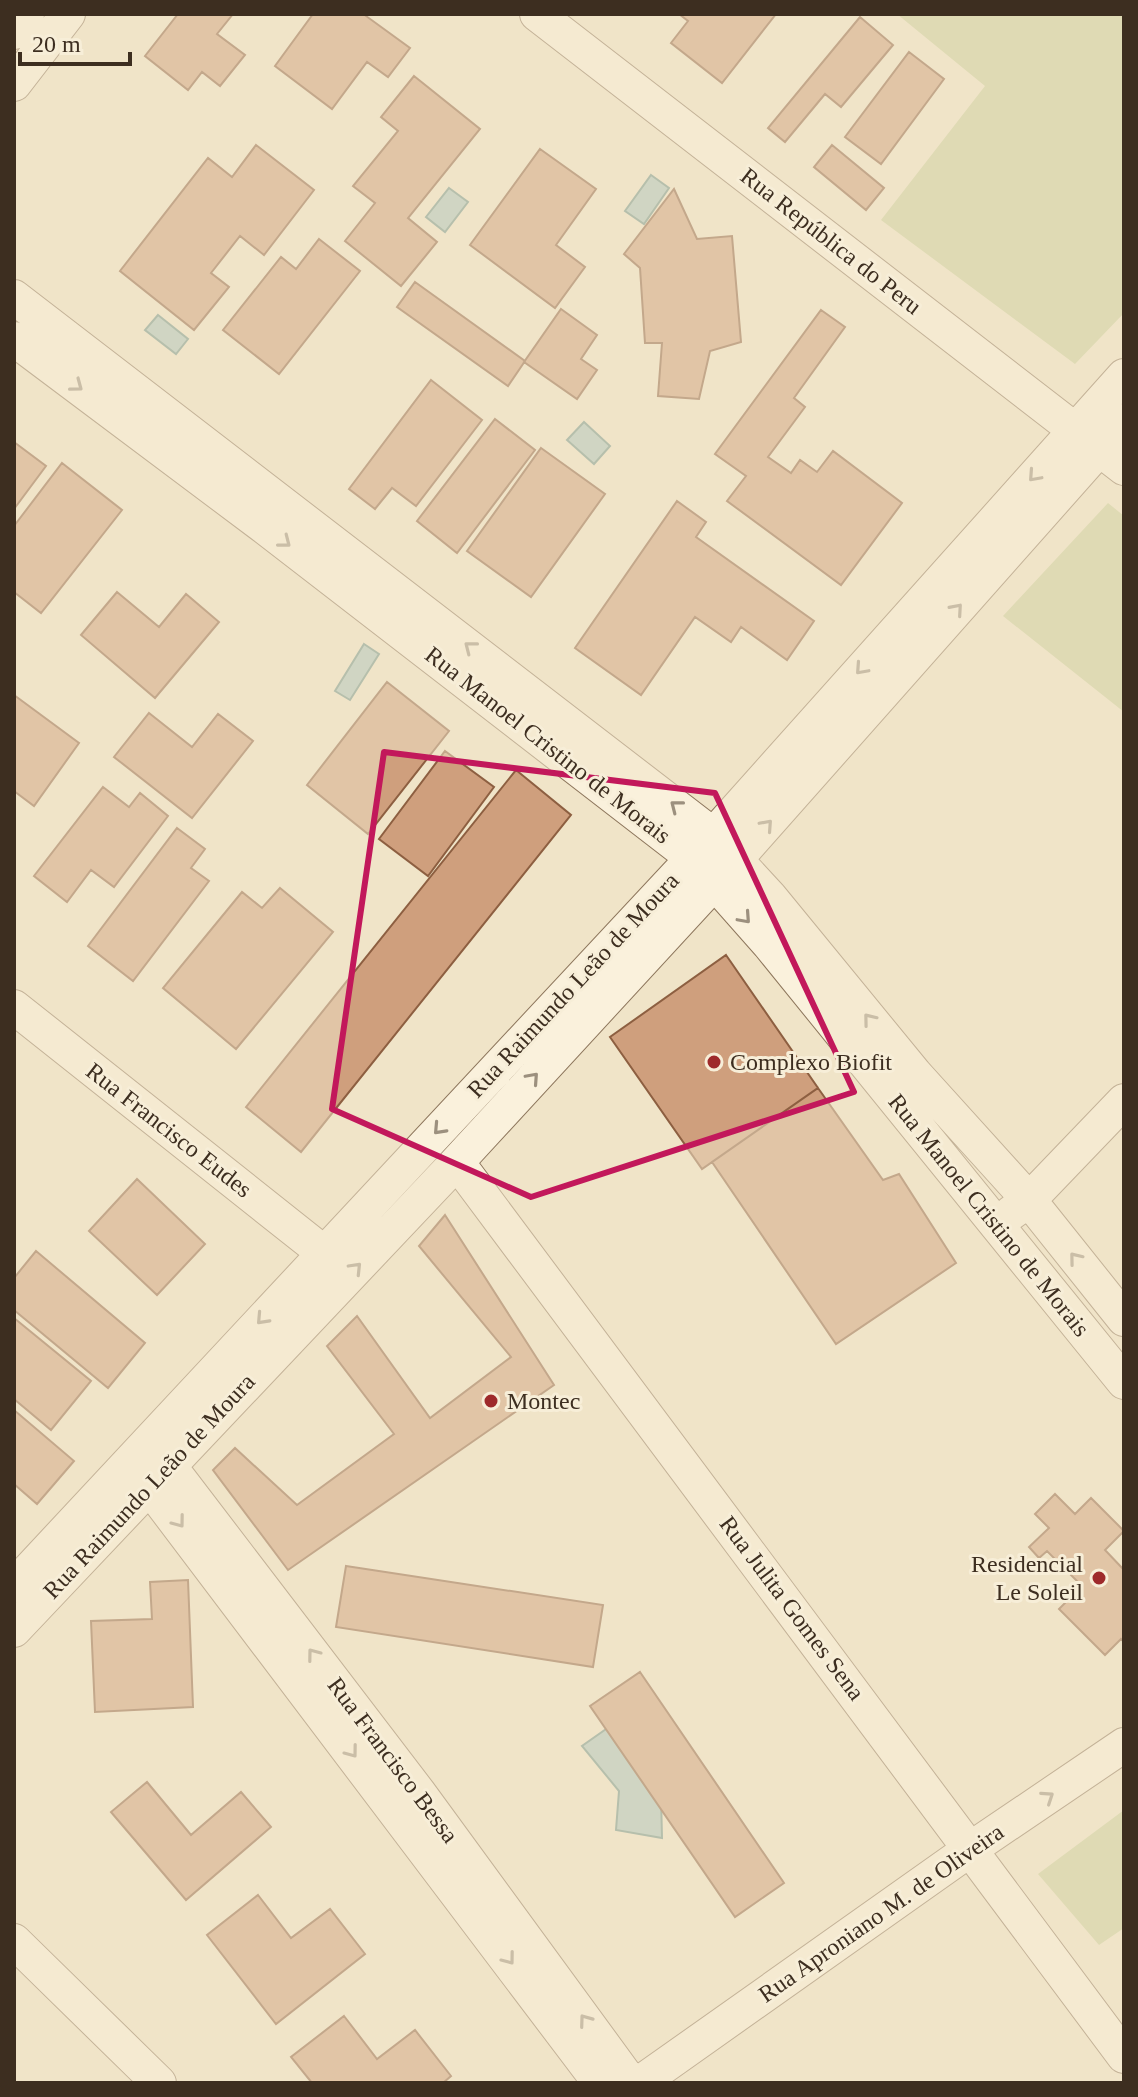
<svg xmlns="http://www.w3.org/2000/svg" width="1138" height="2097" font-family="Georgia,serif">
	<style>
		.green { fill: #c9cf9b }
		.water { fill: #a9c4bc; stroke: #6f938a; stroke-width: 2 }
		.building { fill: #cf9f7d; stroke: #8d5f41; stroke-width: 2 }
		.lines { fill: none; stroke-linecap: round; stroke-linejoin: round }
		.street-casing { stroke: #8d765c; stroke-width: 36 }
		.street { stroke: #faf1dc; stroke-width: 34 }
		.oneway { stroke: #9c907e }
		.marked { fill: none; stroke: #c2185b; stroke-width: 6; stroke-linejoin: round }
		.poi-dot { fill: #9e2a2b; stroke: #f7eed8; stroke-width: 3 }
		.labels { text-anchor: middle; stroke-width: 6; stroke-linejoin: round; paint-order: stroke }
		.street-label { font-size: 24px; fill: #3d2e20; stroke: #f7eed8 }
		.poi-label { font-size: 24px; fill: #3d2e20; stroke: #f7eed8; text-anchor: start }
	</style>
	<rect width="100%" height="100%" fill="#f0e4c8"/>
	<path class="green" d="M897,14H1124V313L1075,364L881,220L985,86Z
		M1108,503L1124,516V712L1003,616Z
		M1124,1810V1928L1099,1945L1038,1874Z"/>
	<path class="water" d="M651,175L669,188L644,224L625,211Z
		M449,188L468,202L445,232L426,217Z
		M158,315L188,339L176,354L145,330Z
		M584,422L610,446L594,464L567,440Z
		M364,644L379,654L350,700L335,691Z
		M626,1715L660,1753L662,1838L616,1830L619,1791L582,1746Z"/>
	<path class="building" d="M178,14H233L217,34L245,55L220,86L202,72L188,90L145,56Z
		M313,14H368L366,16L410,48L388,77L367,62L332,109L275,66Z
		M679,14H776L722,83L671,43L688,21Z
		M860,17L893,45L841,107L825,94L785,142L768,128Z
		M909,52L944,79L881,164L845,137Z
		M414,76L480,129L408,218L437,242L401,286L345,241L375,203L353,186L398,131L381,117Z
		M256,145L314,190L264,255L240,236L211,273L229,287L194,330L120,271L208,158L232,177Z
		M832,145L884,188L866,210L814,167Z
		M540,149L596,189L556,245L585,267L555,308L470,245Z
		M674,189L697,239L732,236L741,342L710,351L699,399L658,396L662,343H645L640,268L624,254Z
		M319,239L360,271L279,374L223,330L281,257L296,269Z
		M415,282L525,361L508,386L397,307Z
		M561,309L597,335L581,359L597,370L577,399L524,362Z
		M821,310L845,327L794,398L805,407L768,457L791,473L800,460L817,472L833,451L902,503L841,585L727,501L746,476L715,454Z
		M431,380L482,420L416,506L392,488L375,509L349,489Z
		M495,419L535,450L457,553L417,521Z
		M14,442L46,466L14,509Z
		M541,448L605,494L531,597L467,551Z
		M62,463L122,510L41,613L14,592V526Z
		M677,501L706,522L696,537L814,621L787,660L741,627L731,642L695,617L641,695L575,648Z
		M117,592L159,627L186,594L219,622L155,698L81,635Z
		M387,682L449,731L368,834L307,785Z
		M14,695L79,743L34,806L14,791Z
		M149,713L192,747L218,714L253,741L192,818L114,757Z
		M445,751L494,787L428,876L379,839Z
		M516,770L571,815L301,1152L246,1107Z
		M103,787L129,807L140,793L168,816L114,887L91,870L67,902L34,876Z
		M177,828L205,849L191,868L209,881L133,981L88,946Z
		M280,888L333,932L236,1049L163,988L242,892L262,908Z
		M726,955L818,1088L702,1169L610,1037Z
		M818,1088L883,1180L899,1174L956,1263L836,1344L712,1162Z
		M137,1179L205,1244L157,1295L89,1231Z
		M445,1215L554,1385L288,1570L213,1470L235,1448L297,1505L394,1434L327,1346L357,1316L430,1418L511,1357L419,1246Z
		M36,1251L145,1343L108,1388L14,1310V1278Z
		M14,1318L91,1381L51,1430L14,1399Z
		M14,1410L74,1461L37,1504L14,1484Z
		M1055,1494L1075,1514L1091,1498L1124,1531L1105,1550L1124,1570V1642L1121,1639L1105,1655L1059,1609L1082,1586L1047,1551L1039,1558L1029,1547L1049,1528L1035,1514Z
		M346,1566L603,1605L593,1667L336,1627Z
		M188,1580L193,1707L95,1712L91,1621L152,1619L150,1582Z
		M640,1672L784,1883L735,1917L590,1706Z
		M147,1782L191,1835L241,1792L271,1827L186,1900L111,1812Z
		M258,1895L291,1938L330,1909L365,1954L276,2024L207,1935Z
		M344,2016L377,2059L415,2030L451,2076L443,2083H312L291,2057Z"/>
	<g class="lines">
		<defs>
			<path id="street" d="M537,14L1124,468
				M14,32L27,14
				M14,84L68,14
				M14,297L713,835L770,897L915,1074L1029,1200L1124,1319
				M14,339L262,525L693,858L769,944L1124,1382
				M14,1007L324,1253
				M457,1162L1124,2056
				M1011,1213L1029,1200L1124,1101
				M154,1446L419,1793L631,2083
				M135,1468L600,2083
				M14,1586L693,858L1124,376
				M14,1630L457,1162L736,859L1124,421
				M14,1941L159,2083
				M640,2083L972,1848L1124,1745"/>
		</defs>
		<use href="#street" class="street-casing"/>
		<use href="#street" class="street"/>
	</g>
	<defs><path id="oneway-chevron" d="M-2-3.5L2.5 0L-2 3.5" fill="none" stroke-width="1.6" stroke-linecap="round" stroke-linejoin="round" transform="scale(2)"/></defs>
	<g class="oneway">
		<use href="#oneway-chevron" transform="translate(77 386) rotate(37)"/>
		<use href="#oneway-chevron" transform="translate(1034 476) rotate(132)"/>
		<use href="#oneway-chevron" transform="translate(285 542) rotate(38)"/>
		<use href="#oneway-chevron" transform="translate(957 609) rotate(-49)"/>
		<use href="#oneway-chevron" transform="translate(470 647) rotate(-142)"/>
		<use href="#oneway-chevron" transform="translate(861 669) rotate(132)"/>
		<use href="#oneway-chevron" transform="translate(676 806) rotate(-142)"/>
		<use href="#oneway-chevron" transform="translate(767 825) rotate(-48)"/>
		<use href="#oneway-chevron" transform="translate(745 918) rotate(48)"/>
		<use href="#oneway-chevron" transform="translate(869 1019) rotate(-129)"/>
		<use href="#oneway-chevron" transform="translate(533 1078) rotate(-48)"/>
		<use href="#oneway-chevron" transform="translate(439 1129) rotate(133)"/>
		<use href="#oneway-chevron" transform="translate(1075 1258) rotate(-129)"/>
		<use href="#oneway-chevron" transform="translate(356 1268) rotate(-46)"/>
		<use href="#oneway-chevron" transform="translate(262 1319) rotate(133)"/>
		<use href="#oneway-chevron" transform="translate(179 1522) rotate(53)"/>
		<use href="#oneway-chevron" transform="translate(313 1654) rotate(-127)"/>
		<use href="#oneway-chevron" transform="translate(352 1752) rotate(53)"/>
		<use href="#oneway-chevron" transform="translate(1048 1797) rotate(-34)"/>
		<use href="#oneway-chevron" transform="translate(509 1959) rotate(53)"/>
		<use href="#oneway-chevron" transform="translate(585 2020) rotate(-126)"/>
	</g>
	<path d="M0 0H1138V2097H0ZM384,752L715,793L854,1092L531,1197L332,1109Z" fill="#f0e4c8" fill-opacity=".55" fill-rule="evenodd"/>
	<path class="marked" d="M384,752L715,793L854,1092L531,1197L332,1109Z"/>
	<g class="poi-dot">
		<circle cx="714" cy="1062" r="8"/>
		<circle cx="491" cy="1401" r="8"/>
		<circle cx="1099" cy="1578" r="8"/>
	</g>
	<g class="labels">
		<g class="street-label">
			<text transform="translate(831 241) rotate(38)" y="8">Rua República do Peru</text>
			<text transform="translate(548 745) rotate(38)" y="8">Rua Manoel Cristino de Morais</text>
			<text transform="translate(573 985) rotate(-47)" y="8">Rua Raimundo Leão de Moura</text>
			<text transform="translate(169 1130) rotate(38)" y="8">Rua Francisco Eudes</text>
			<text transform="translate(989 1215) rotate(51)" y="8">Rua Manoel Cristino de Morais</text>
			<text transform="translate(149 1486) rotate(-47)" y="8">Rua Raimundo Leão de Moura</text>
			<text transform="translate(792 1608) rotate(53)" y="8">Rua Julita Gomes Sena</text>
			<text transform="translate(393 1760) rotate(53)" y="8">Rua Francisco Bessa</text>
			<text transform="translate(881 1913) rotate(-35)" y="8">Rua Aproniano M. de Oliveira</text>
		</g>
		<g class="poi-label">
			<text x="730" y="1070">Complexo Biofit</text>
			<text x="507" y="1409">Montec</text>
			<text x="1083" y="1572" text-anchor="end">Residencial<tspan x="1083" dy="28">Le Soleil</tspan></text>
		</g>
	</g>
	<rect width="1138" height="2097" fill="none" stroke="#3d2e20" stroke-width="32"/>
	<path d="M20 52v12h110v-12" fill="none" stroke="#3d2e20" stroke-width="4"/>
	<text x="32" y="52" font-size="24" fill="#3d2e20" stroke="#f7eed8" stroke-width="6" paint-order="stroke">20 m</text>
</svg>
